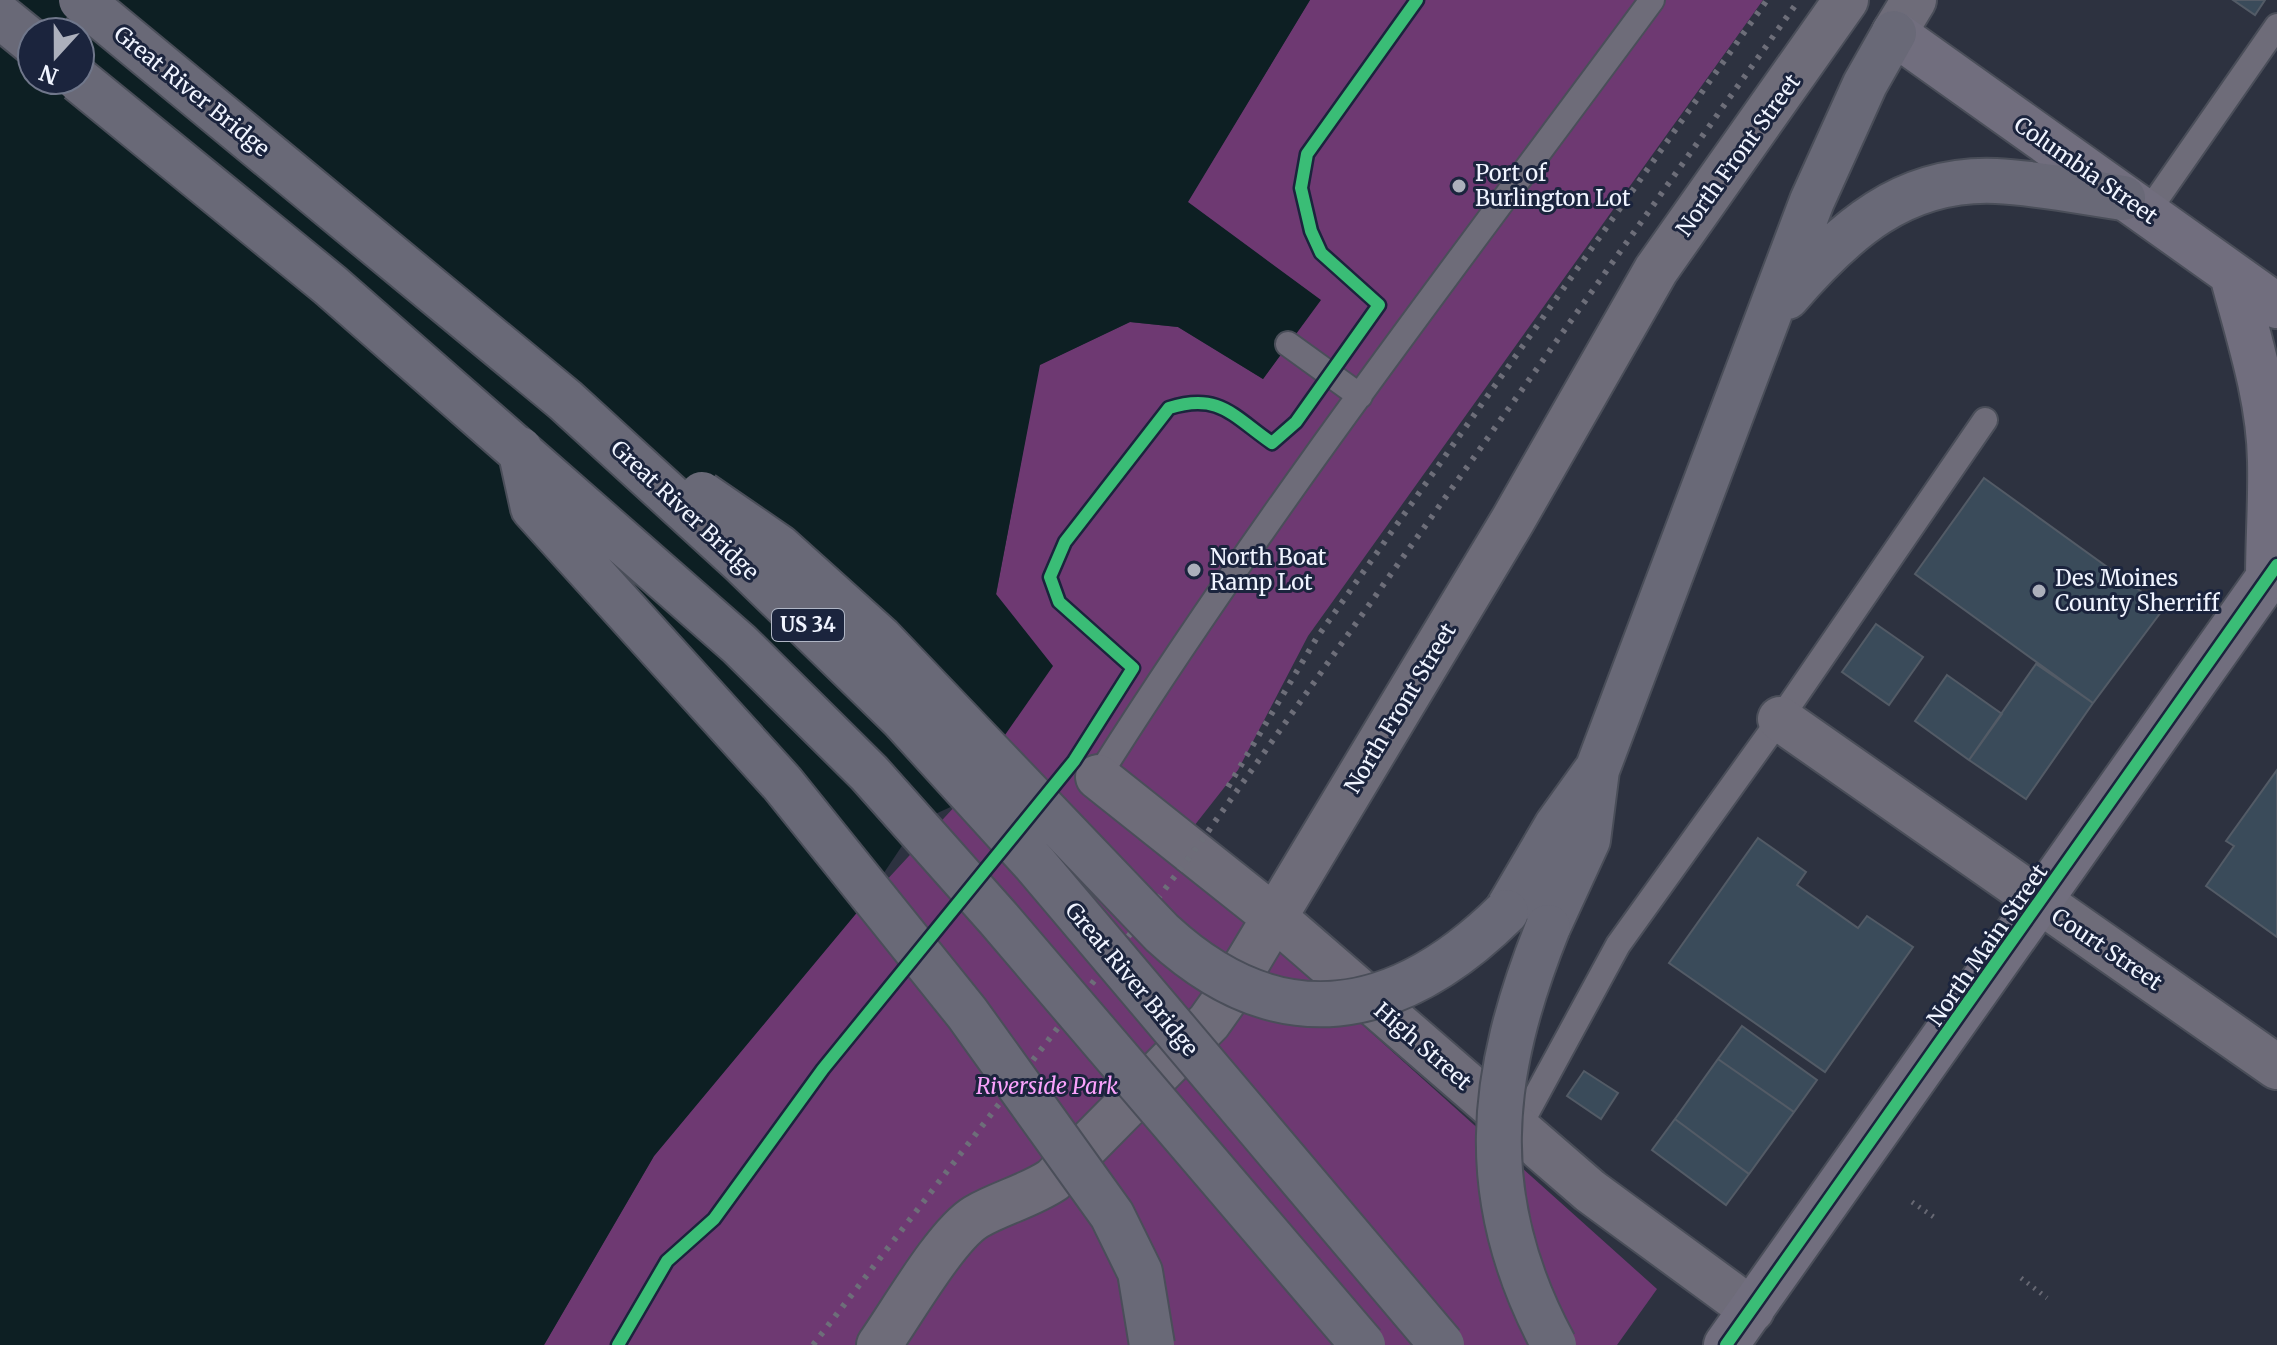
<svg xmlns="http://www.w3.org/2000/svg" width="2277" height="1345" font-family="Merriweather,serif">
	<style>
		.green { fill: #6e3972 }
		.water { fill: #0d1f23; fill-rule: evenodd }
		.building { fill: #3a4b5a; stroke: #535b66; stroke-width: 2 }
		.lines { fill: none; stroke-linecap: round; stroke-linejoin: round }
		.lane-casing { stroke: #4a4e59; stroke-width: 28 }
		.street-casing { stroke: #4a4e59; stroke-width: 48 }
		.secondary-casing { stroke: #4a4e59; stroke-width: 48 }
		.highway-casing { stroke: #4a4e59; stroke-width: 48 }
		.path { stroke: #676873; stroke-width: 5; stroke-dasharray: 2 6; stroke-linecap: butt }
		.lane { stroke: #6e6c79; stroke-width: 24 }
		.street { stroke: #6e6c79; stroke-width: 44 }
		.secondary { stroke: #716e7e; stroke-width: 44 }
		.highway { stroke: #696977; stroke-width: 44 }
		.rail { stroke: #6d6e79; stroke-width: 6; stroke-dasharray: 4 8; stroke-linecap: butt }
		.highway-bridge-casing { stroke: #4a4e59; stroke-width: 48; stroke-linecap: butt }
		.highway-bridge { stroke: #696977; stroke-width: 44 }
		.cycleway-casing { stroke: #1b243d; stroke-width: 17 }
		.cycleway { stroke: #3abd76; stroke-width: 12 }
		.poi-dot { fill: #acb0bc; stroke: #1b243d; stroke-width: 3 }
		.labels { text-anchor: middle; stroke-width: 6; stroke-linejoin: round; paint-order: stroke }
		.shield { fill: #1b243d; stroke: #b0b6c5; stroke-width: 2 }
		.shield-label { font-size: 20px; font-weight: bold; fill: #f0f4ff }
		.street-label { font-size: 22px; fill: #f0f4ff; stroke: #1b243d }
		.poi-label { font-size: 22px; fill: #f0f4ff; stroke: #1b243d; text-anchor: start }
		.park-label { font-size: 22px; font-style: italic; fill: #faa2fc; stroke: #1b243d }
	</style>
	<rect width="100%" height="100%" fill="#2d3240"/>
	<path class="green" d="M1310,0H1763L1308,636L1238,770L1172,854L1657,1289L1617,1345H544L654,1156L859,910L957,804L1039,365L1130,322L1178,327L1263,379L1320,300L1187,202Z"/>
	<path class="water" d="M0,0H1310L1188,202L1321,300L1263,379L1178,327L1130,322L1040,365L996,594L1053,666L957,804L918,822L859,910L654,1156L544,1345H0ZM32,32H80V80H32Z"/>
	<path class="building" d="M2233,0H2265L2255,15Z
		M1984,478L2164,608L2093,703L1915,574Z
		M1876,624L1923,657L1889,705L1842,672Z
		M2036,664L2093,703L2026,799L1969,760Z
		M1947,675L2002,714L1969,760L1915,721Z
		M2277,770V937L2206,886L2234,846L2226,841Z
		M1758,838L1806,872L1797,885L1858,928L1867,916L1913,947L1825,1072L1669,963Z
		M1742,1026L1817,1080L1794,1112L1718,1059Z
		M1718,1059L1794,1112L1749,1174L1675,1119Z
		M1584,1071L1618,1093L1601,1119L1567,1096Z
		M1675,1119L1749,1174L1726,1205L1652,1150Z"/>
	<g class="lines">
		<defs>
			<path id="lane" d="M2147,213L2277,26
				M1288,344L1360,396
				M1098,777C1268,508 1463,256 1652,0
				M1518,1129L1618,945L1780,719L1985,420"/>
			<path id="street" d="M1894,33L1914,0
				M1780,719L2277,1067
				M1098,777L1274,917L1590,1191L1752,1310
				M879,1345C901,1314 946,1235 976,1217C1000,1203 1029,1196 1053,1180L1209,1022L1226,998L1513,520L1656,270L1846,0"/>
			<path id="secondary" d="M1894,33L2277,306
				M2232,275C2248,335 2269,398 2270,461C2271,500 2268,539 2268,578
				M1726,1345L2277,565"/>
			<path id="highway" d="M0,16L32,42
				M1787,297C1844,231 1903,177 1996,181C2039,183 2082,192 2123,198
				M1506,912L1557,825L1595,772
				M1548,927L1588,840L1597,770L1812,201L1865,84L1894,33"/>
		</defs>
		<use href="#lane" class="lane-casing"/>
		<use href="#street" class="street-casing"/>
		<use href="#secondary" class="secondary-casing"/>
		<use href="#highway" class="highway-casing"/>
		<path class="path" d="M1912,1202L1938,1220
			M2021,1278L2047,1298"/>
		<use href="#lane" class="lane"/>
		<use href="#street" class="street"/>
		<use href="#secondary" class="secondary"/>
		<use href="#highway" class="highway"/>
		<path class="rail" d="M1228,787L1316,639L1767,0
			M813,1345L1192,854L1799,0"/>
		<defs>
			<path id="highway-bridge" d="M81,0L565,400L742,562L902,718L1035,864L1442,1345
				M79,80L330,285L739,644L869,773L998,918L1363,1345
				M520,449L533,508L782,783L967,1013L1112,1215L1140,1272L1152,1345
				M702,494L779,547L880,638L1162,933C1280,1042 1398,1019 1506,912
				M1548,927C1488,1076 1475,1199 1554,1345"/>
		</defs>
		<use href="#highway-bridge" class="highway-bridge-casing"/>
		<use href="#highway-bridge" class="highway-bridge"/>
		<defs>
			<path id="cycleway" d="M618,1345L667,1261L714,1219L823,1069L1074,761L1133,668L1059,602L1050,577L1065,542L1169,408C1219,392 1233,416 1272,443L1296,422L1379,305L1321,253L1311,231L1301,188L1307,154L1417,0
				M1726,1345L2277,565"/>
		</defs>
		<use href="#cycleway" class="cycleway-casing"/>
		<use href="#cycleway" class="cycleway"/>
	</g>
	<g class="poi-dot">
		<circle cx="1459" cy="186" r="8"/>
		<circle cx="1194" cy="570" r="8"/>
		<circle cx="2039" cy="591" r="8"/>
	</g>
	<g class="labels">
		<rect class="shield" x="772" y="609" width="72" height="32" rx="6"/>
		<g class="shield-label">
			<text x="808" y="632">US 34</text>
		</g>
		<g class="street-label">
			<text transform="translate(192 91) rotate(39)" y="8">Great River Bridge</text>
			<text transform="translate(1738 155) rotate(-54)" y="8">North Front Street</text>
			<text transform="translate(2086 170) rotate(35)" y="8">Columbia Street</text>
			<text transform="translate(685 510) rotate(43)" y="8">Great River Bridge</text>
			<text transform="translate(1400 708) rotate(-59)" y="8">North Front Street</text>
			<text transform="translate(1987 945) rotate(-55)" y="8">North Main Street</text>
			<text transform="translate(2107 949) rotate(34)" y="8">Court Street</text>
			<text transform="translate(1132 979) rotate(50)" y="8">Great River Bridge</text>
			<text transform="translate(1423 1046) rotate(41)" y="8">High Street</text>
		</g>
		<g class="poi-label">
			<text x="1475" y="181">Port of<tspan x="1475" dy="25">Burlington Lot</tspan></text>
			<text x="1210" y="565">North Boat<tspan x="1210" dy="25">Ramp Lot</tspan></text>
			<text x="2055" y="586">Des Moines<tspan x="2055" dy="25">County Sherriff</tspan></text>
		</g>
		<g class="park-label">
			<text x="1047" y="1094">Riverside Park</text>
		</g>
	</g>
	<g transform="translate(56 56) rotate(201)"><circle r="38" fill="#1b243d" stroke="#70778b" stroke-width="2"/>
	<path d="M0-6L14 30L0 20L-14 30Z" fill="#acb0bc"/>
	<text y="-12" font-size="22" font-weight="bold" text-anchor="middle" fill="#f0f4ff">N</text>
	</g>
</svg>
